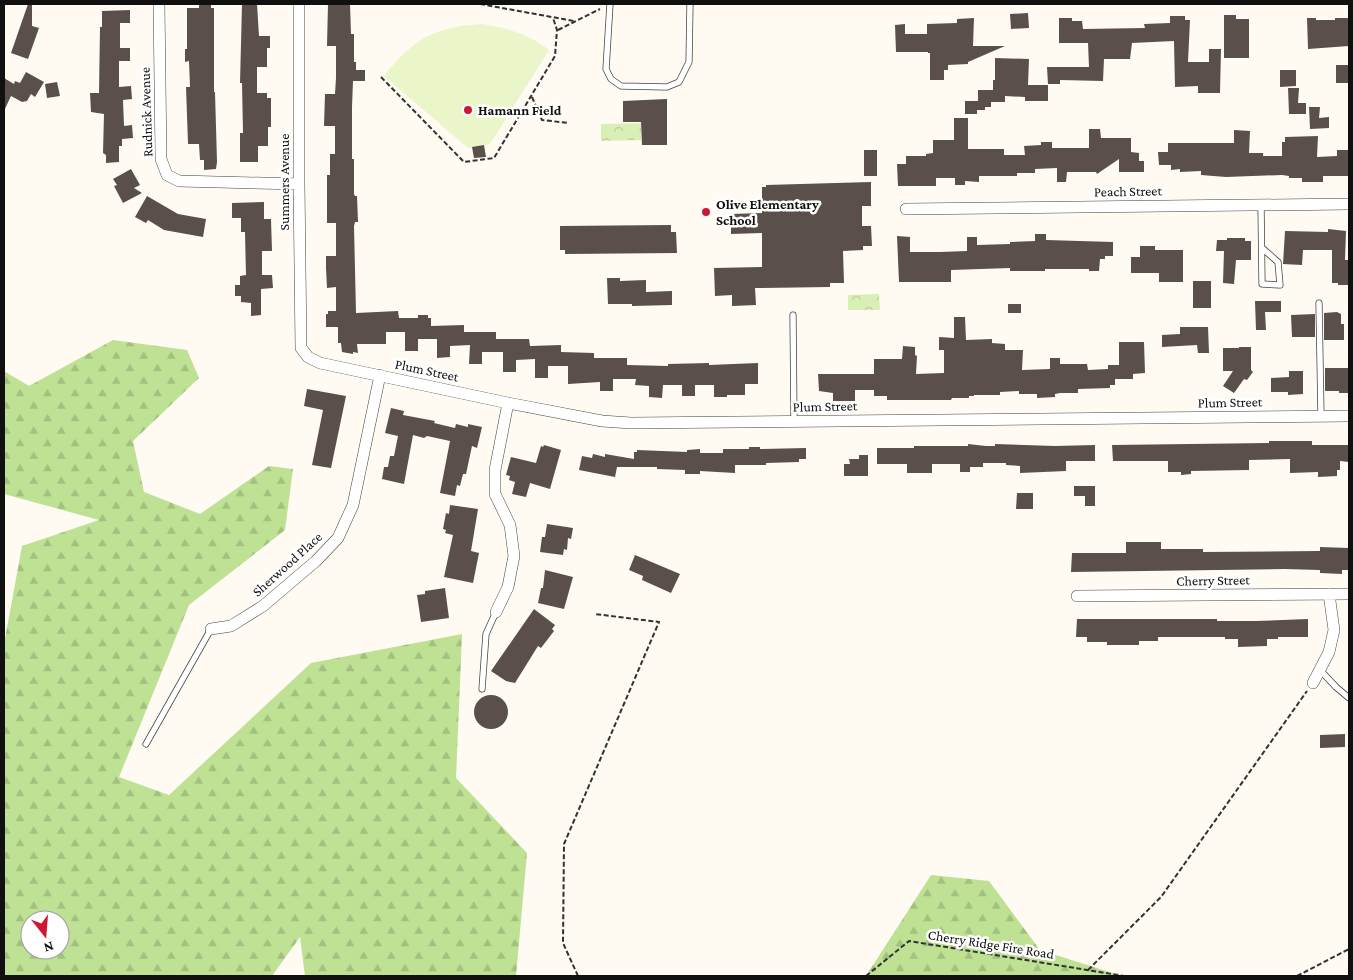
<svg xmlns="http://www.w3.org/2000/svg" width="1353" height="980" font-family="'Crimson Pro',serif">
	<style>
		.forest { fill: url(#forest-firs); fill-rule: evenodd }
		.park { fill: url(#park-crowns) }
		.pitch { fill: #eaf5c9 }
		.building { fill: #5a4f4b }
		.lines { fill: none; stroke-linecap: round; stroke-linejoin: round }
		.service-casing { stroke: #434343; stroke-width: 7 }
		.minor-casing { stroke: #434343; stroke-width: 12 }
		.path { stroke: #323232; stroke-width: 2; stroke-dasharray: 5 2.5; stroke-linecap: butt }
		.service { stroke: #fff; stroke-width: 5.5 }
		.minor { stroke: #fff; stroke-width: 11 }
		.poi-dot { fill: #d01732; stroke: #fff; stroke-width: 2 }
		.labels { text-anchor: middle; stroke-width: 5; stroke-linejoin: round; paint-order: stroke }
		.poi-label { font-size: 14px; font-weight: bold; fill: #101010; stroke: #fff; text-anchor: start }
		.street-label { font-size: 14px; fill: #101010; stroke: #fff }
	</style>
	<defs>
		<pattern id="forest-firs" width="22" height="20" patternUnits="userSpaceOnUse" patternTransform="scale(1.25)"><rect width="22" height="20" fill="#bee194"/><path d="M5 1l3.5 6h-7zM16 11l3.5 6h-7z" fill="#a2c07f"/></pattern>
		<pattern id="park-crowns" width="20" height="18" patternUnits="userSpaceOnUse" patternTransform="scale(1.25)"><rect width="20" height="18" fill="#d9efb6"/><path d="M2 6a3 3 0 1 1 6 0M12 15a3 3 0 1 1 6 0" fill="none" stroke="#b9cc9b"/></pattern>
	</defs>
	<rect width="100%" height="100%" fill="#fffbf2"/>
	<path class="forest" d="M113,340L187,350L199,378L133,441L144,492L200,514L269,466L293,469L285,530L189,605L119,777L169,795L311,663L462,634L456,778L527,853L516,976H305L300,937L272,976H4V644L22,546L99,520L4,494V371L29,386ZM30,920H60V950H30Z
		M931,875L989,881L1040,950L1122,976H866Z"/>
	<path class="park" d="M641,123V140L601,141V124Z
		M879,294L880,310H848V295Z"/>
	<path class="pitch" d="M482,24C507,28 528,34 549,50L490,144L468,148L384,76C413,39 434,27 482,24Z"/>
	<path class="building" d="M28,4H32V26L39,28L28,59L11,53Z
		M199,4H211V8H214V92H215L217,162L216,169L204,170V160H200L199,144H188L186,87H190L189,61L185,62V49H187V8H199Z
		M242,4H257L259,36H270V48H267V67H257V93H267V98H271V127H268V146H258V162H240V133H243L242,83H240Z
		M328,4H350L351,34H354V62H356V70H365V81H353L352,107V159H354V194L355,196H357L358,222H355L354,226L356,313L398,311L399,318H418V315H428V318H431V326L464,325V332H496V339H529L530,346L561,345V352L594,353V358H627V365L668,366V364L709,363V365L758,363V384H745V395H727V397H714V385H695V396H682V385H663L662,398L649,397V386L635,385L636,379H613V391H600V382L568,384V366H548V378H535V359L516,360V372H503V352H482V364H469L470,345L450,346V357L437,358V339H418V351H405V332H386V344H357L358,353L353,352V354L342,352L341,343H338V327H326V314H328V311H336V287L327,288L326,268V256H336V223H327V175H330V154H335V126H324L325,94H335L336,78V46H327Z
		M130,10V23H120V48H130V61H119V87L131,86L132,99L123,100L124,126L132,125L133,138L122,139V146H119V162L106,163V155L103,153L104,114L91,112L90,93H99L100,27H102V11Z
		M1028,13L1029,28L1011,29L1010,14Z
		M1224,15H1236V19H1249V58H1224Z
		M1170,16H1185V20H1190L1188,62H1209V49H1221L1220,93H1198V86L1175,87L1174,41L1132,43L1130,59H1104L1103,81L1060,80V84H1048L1047,67H1089L1088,43H1059V18H1072V21H1082L1083,29L1145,28L1144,24L1170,23Z
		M974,18L973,46H1005L968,62V64L948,65V70H944V80H930V53H928V52H896L895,25L905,24V34H927V24L957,23V19Z
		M1307,18H1316V20H1335V18H1349V46L1308,49Z
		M995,58L1029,59L1028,85H1048V101H1025V97L1005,96V102H991V107H985V110H977V114H965V101H978V90H993V80H995Z
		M1336,65H1349V83H1336Z
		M1280,70H1296V86L1280,87Z
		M26,72L44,82L35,97L31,94L27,101L22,102L11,96L4,111V78L14,84L15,81L20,83Z
		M57,82L60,96L47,98L45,84Z
		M1288,88H1299L1298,103H1306V114H1289Z
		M667,99V145H642L641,122H623V101Z
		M1309,107H1320L1319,118L1329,117V128L1310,129Z
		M954,118H968V149H1004V155H1025L1024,146L1041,145V142H1052V148H1089V129H1100L1101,138H1131V152L1139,153V161H1144V172H1119V159L1097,174L1096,172H1067L1066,182H1057V168L1035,169V173H1017V176H979V182L965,181V185H955V178H936V186H898L897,164H906V156H926V154L933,153V140H954Z
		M1234,130L1250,131L1249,153H1263V156H1282V142H1285V137L1318,136L1317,157L1337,156V150H1349V176H1323V182H1302V178H1289V176L1282,175L1226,177L1201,175V171L1180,172V169L1171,170V165H1159L1158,152H1168V143H1234Z
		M484,145L486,157L474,158L472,147Z
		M864,150H877V176H864Z
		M131,169L140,185L134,188L142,193L123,203L114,186L117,185L113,179Z
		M871,182V206H862V226H871L872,246H863V250L843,251L844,283H830V287L755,288L756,305L732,306V295L715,296L714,268L762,267V233L731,234V214L762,213V187H766V185Z
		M147,196L178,214L206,219L203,237L164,230L148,220L146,223L135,217Z
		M264,202V219H271L272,251H262V275H272L273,288L261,289V315L251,316V303L241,302V296H235V285H240V276L246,275L245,232H241V218H232V203Z
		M671,225V232H676L677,253L565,254V250H560V226Z
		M1328,229L1346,231L1345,260H1349V285H1338V283H1332V250H1303L1302,265L1283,264L1285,231L1328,232Z
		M1035,234H1046V240L1113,242V256H1105V259H1100L1099,271H1089V269H1045V271H1010V268L951,270V282H899L897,236L910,237V252H940L967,251V237H977V245L1010,244V242L1035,241Z
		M1227,238H1245V241H1251V260H1236L1234,284L1223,283L1224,251H1216L1217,240H1227Z
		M1140,246H1155V250H1183V282H1159V273H1131V257H1140Z
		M607,278H620V281L646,280V292L672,291V305L632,306V304H608Z
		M1193,281H1211V308H1193Z
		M1255,301H1281V312H1265L1266,330H1256Z
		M1008,304H1021V313H1008Z
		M1337,312L1341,314V324H1344V340H1324V313Z
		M1315,314V337H1292L1291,315Z
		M954,317H965L966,340L992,339V343L1005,344V350H1023L1022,370L1050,369V358H1060V364H1087L1088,370L1108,369V365H1119V342H1144L1145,373L1133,374V379H1115V385H1110V388L1078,389V393H1060L1055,394V397L1037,398V394H1019V391L1000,392V395H974V396H969V398H952L951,400H887V396H874V390H855V401H833V393L819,391L818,374H874V359H902L903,346L915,347V355L917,356L916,374L944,373V350H939V337L954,338Z
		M1180,327H1208L1209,353H1198L1197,345L1162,347V335L1180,334Z
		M1239,347H1251V370L1253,372L1247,380L1244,379L1234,393L1223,386L1233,371H1223V348H1239Z
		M1325,368H1349V393H1339V391H1325Z
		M1289,371H1303V394L1288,395V392H1271V378L1289,377Z
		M307,389L346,396L331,468L312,465L323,410L304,406Z
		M391,408L404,411L403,415L435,421L434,423L455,428L456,424L468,427V424L482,427L477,448L472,446L466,474H463L460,486L457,485L455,496L440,493L450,441L427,436L424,438L413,435L404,484L382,479L384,467H388L390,456H394L398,436L385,433Z
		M1269,441H1312V445H1349V462L1340,461V470H1337V476L1318,477V472L1290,473V459L1249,460V470L1191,471V474L1181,475V472H1168V461H1113L1112,445L1269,443Z
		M968,444L986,446H995V444L1055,446L1095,445V461H1066V471L1020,473V466L1006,465V463H983V467H970V472H960V464H932V473H907V464H877V448H914V446H968Z
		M544,445L561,450L550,489L530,483L526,497L512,494L515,482L509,480L510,476L506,475L511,457L536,463L541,446L543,447Z
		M749,447H760V449L806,448V459H799V462L766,463V465H735V473L700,471V474H685V470L657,469V467H617L615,477L579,470L582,456L592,458L593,454L605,457V454L634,459V452H637V450L687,452V450L700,449V453H723V449H749Z
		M859,455H868V476H844V464H850L849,459H859Z
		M1074,486H1095V506H1085V496H1074Z
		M1017,493H1033V509H1016Z
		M450,505L478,509L471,551L479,553L473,583L444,577L453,535L445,533L446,530L443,529L446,513L449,514Z
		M547,524L573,528L571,539L568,538L567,550L564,549L563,555L540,552L542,537H545Z
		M1126,542H1161V549H1203V552L1320,551V547L1349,548V570H1342V574L1320,573V570L1285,569L1071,572L1072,553H1126Z
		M635,555L680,574L671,593L642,580L643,576L629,570Z
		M545,570L573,577L564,609L538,603L541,588H543Z
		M445,588L449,618L421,622L417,595L425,594V591Z
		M534,609L555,625L552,629L554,631L541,648L538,646L515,683L506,681L491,671Z
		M1077,619H1217V621H1256L1308,619V637H1278V639H1267V646L1238,647V639H1225V637H1158V641H1139V645H1107V642H1087V637H1076Z
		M474 712a17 17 0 1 1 34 0a17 17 0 1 1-34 0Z
		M1345,734V747L1320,748V735Z"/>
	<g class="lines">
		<defs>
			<path id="service" d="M610,4L606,69L611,79L621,86L667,87L679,82L689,62L690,4
				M1261,205L1262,284L1280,285L1278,262L1262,248
				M1319,303L1321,416
				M793,315L794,422
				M1320,670L1336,687L1349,698
				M482,689L486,634L496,612
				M146,744L211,629"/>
			<path id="minor" d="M159,4L161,159L167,175L179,181L299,184
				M299,4V184L301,348L308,357L320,363L508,403L602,421L631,423L1349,416
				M906,209L1349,204
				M1077,596L1349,594
				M496,612L508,587L514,556L510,525L495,494V470L508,403
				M211,629L231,626L263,606L316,561L338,538L353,505L380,375
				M1313,683L1329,652L1334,630L1329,594"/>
		</defs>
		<use href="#service" class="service-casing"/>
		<use href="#minor" class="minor-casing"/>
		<path class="path" d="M480,4L574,21
			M558,30L600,9
			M381,77L464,162L494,158L555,56L557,30L553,18
			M532,97L542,120L569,123
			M1088,970L1161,897L1307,691
			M578,976L563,943L564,844L659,622L595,614
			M866,976L909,941L1124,976
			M1297,976L1349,949"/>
		<use href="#service" class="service"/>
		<use href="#minor" class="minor"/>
	</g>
	<g class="poi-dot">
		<circle cx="468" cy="110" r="5"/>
		<circle cx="706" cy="212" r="5"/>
	</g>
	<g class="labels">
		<g class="poi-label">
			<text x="478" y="115">Hamann Field</text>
			<text x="716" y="209">Olive Elementary<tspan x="716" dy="16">School</tspan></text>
		</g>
		<g class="street-label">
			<text transform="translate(146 112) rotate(-92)" y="5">Rudnick Avenue</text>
			<text transform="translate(284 182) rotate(-90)" y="5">Summers Avenue</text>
			<text transform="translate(1128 191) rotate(-1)" y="5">Peach Street</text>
			<text transform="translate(427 370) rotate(12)" y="5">Plum Street</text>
			<text transform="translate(1230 402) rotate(-1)" y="5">Plum Street</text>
			<text transform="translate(825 406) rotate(-1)" y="5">Plum Street</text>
			<text transform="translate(287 564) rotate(-42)" y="5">Sherwood Place</text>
			<text transform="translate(1213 580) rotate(-1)" y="5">Cherry Street</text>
			<text transform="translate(991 944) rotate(9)" y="5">Cherry Ridge Fire Road</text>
		</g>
	</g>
	<rect width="1353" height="980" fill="none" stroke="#101010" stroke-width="10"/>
	<g transform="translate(45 935) rotate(163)"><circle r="24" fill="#ffffff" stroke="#9f9f9f"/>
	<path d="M0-4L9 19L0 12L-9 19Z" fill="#d01732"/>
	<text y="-8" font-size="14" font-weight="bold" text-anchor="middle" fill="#101010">N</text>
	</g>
</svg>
